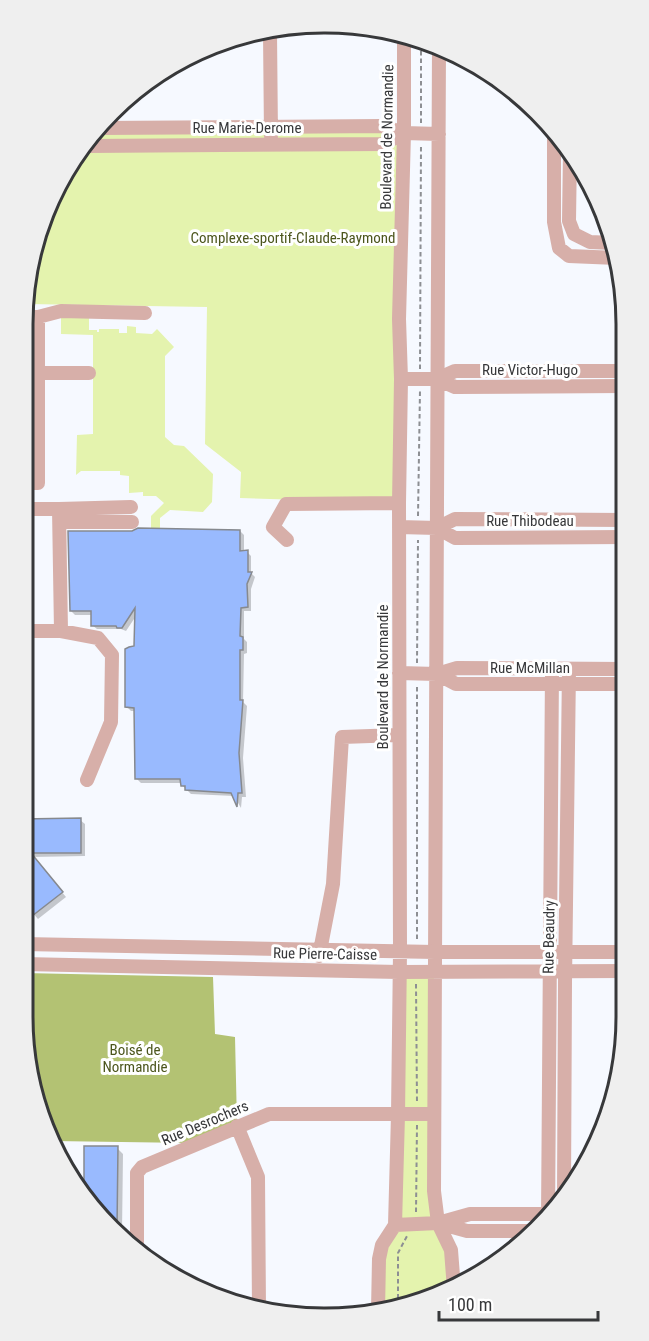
<svg xmlns="http://www.w3.org/2000/svg" width="649" height="1341" font-family="'Roboto Condensed',sans-serif">
	<style>
		.green { fill: #e4f3ae }
		.forest { fill: #b3c273 }
		.shadow { fill: #0003 }
		.building { fill: #99bafe; stroke: #86898e; stroke-width: 1.5 }
		.lines { fill: none; stroke-linecap: round; stroke-linejoin: round }
		.path { stroke: #8d8f93; stroke-width: 2; stroke-dasharray: 4.5 3; stroke-linecap: butt }
		.minor { stroke: #d7afa9; stroke-width: 14 }
		.labels { text-anchor: middle; stroke-width: 6; stroke-linejoin: round; paint-order: stroke }
		.street-label { font-size: 15px; fill: #37383a; stroke: #fff }
		.park-label { font-size: 15px; fill: #4c561d; stroke: #fff }
		.rim { fill: none; stroke: #37383a; stroke-width: 3 }
	</style>
	<rect width="100%" height="100%" fill="#f6f9ff"/>
	<path class="green" d="M403,129L398,503L240,498L241,472L205,444L207,307L27,304L46,209L97,132Z
		M61,316H89V330H97V332H99V329H119V333H127V326L136,327V333L152,334L157,329L174,347L165,356V437L174,445L184,446L213,474L212,502L203,512L170,510L160,518V528H151V516L164,503L156,496H143V492L129,493V476L120,475V471H81L76,475L77,435L93,434V335L61,334Z
		M434,971V1191L454,1289L378,1311L379,1259L395,1225L399,972Z"/>
	<path class="forest" d="M23,973L213,977L215,1034L235,1037L237,1124L190,1143L53,1141L39,1114L23,1016Z"/>
	<path class="shadow" d="M240,531L244,535V552H247L251,556V573L255,577L251,589V611H244V639L247,642V653L244,654L243,702L247,706L243,758L246,797H242L241,808L234,796L191,794L182,785V783H141L136,778V711H131L127,707L136,648V616L126,631L121,629H97L92,625V615H75L71,611Z
		M23,757H27L31,761L32,820H80L85,824V856L33,857L66,897L38,919L23,902Z
		M86,1148H117L123,1154L122,1233L85,1201Z"/>
	<path class="building" d="M138,528L240,530V551L248,550V572H252L247,584L248,607L241,608L240,636L243,637V650H240V700H243L239,753L242,793H238L237,807L231,793L185,790V786H181L180,779H135L134,708L125,707V649L129,647L134,646L135,608L122,628H117L116,626H91V611H70L68,531H132Z
		M81,818V853H31L63,892L32,916L22,904V819Z
		M84,1146H118L117,1228L84,1198Z"/>
	<g class="lines">
		<path class="path" d="M421,123V42
			M420,369L421,144
			M418,516L420,390
			M417,663L418,540
			M417,939V684
			M416,984L417,1104
			M416,1212L417,1125
			M398,1306V1253L407,1236"/>
		<path class="minor" d="M270,33L271,136
			M439,45L434,1191L438,1223L451,1250L454,1289
			M100,128L382,126L404,133L439,134
			M554,131V222L559,248L569,256L617,258
			M88,146L383,144L404,133
			M570,151L569,221L574,234L590,242L613,243
			M38,317L61,311L145,313
			M38,373H89
			M401,379H437L455,371H624
			M437,379L455,387L624,386
			M23,483H38V317H24
			M23,509H59L61,631L98,638L112,655L111,722L87,780
			M59,509L131,507
			M60,522H132
			M399,527L437,528L455,538L625,537
			M437,528L455,519L625,520
			M287,540L273,527L286,504L399,503
			M23,631H61
			M399,673L437,674L457,668L625,669
			M437,674L456,684H625
			M23,944L435,952H626
			M319,956L333,884L342,737L399,735
			M23,964L399,972L626,971
			M237,1126L258,1177L259,1310
			M564,1195L565,983L569,669
			M548,1219L552,669
			M438,1223L467,1231H531
			M395,1225L438,1223L470,1214H553
			M137,1246V1173L142,1167L269,1114H434
			M378,1311L379,1259L382,1245L395,1225L398,1115L400,952L399,503L401,379L399,319L404,133V38"/>
	</g>
	<g class="labels">
		<g class="street-label">
			<text x="247" y="133">Rue Marie-Derome</text>
			<text transform="translate(387 137) rotate(-89)" y="5">Boulevard de Normandie</text>
			<text x="530" y="375">Rue Victor-Hugo</text>
			<text x="530" y="526">Rue Thibodeau</text>
			<text x="530" y="673">Rue McMillan</text>
			<text transform="translate(383 677) rotate(-90)" y="5">Boulevard de Normandie</text>
			<text transform="translate(549 937) rotate(-89)" y="5">Rue Beaudry</text>
			<text transform="translate(325 954) rotate(1)" y="5">Rue Pierre-Caisse</text>
			<text transform="translate(205 1123) rotate(-23)" y="5">Rue Desrochers</text>
		</g>
		<g class="park-label">
			<text x="293" y="243">Complexe-sportif-Claude-Raymond</text>
			<text x="135" y="1055">Boisé de<tspan x="135" dy="17">Normandie</tspan></text>
		</g>
	</g>
	<path d="M0 0H649V1341H0ZM324 33H325A291 291 0 0 1 616 324V1017A291 291 0 0 1 325 1308H324A291 291 0 0 1 33 1017V324A291 291 0 0 1 324 33Z" fill="#efefef" fill-rule="evenodd"/>
	<path class="rim" d="M324 33H325A291 291 0 0 1 616 324V1017A291 291 0 0 1 325 1308H324A291 291 0 0 1 33 1017V324A291 291 0 0 1 324 33Z"/>
	<path d="M439 1311v9h159v-9" fill="none" stroke="#37383a" stroke-width="3"/>
	<text x="448" y="1311" font-size="18" fill="#37383a" stroke="#ffffff" stroke-width="4.5" paint-order="stroke">100 m</text>
</svg>
